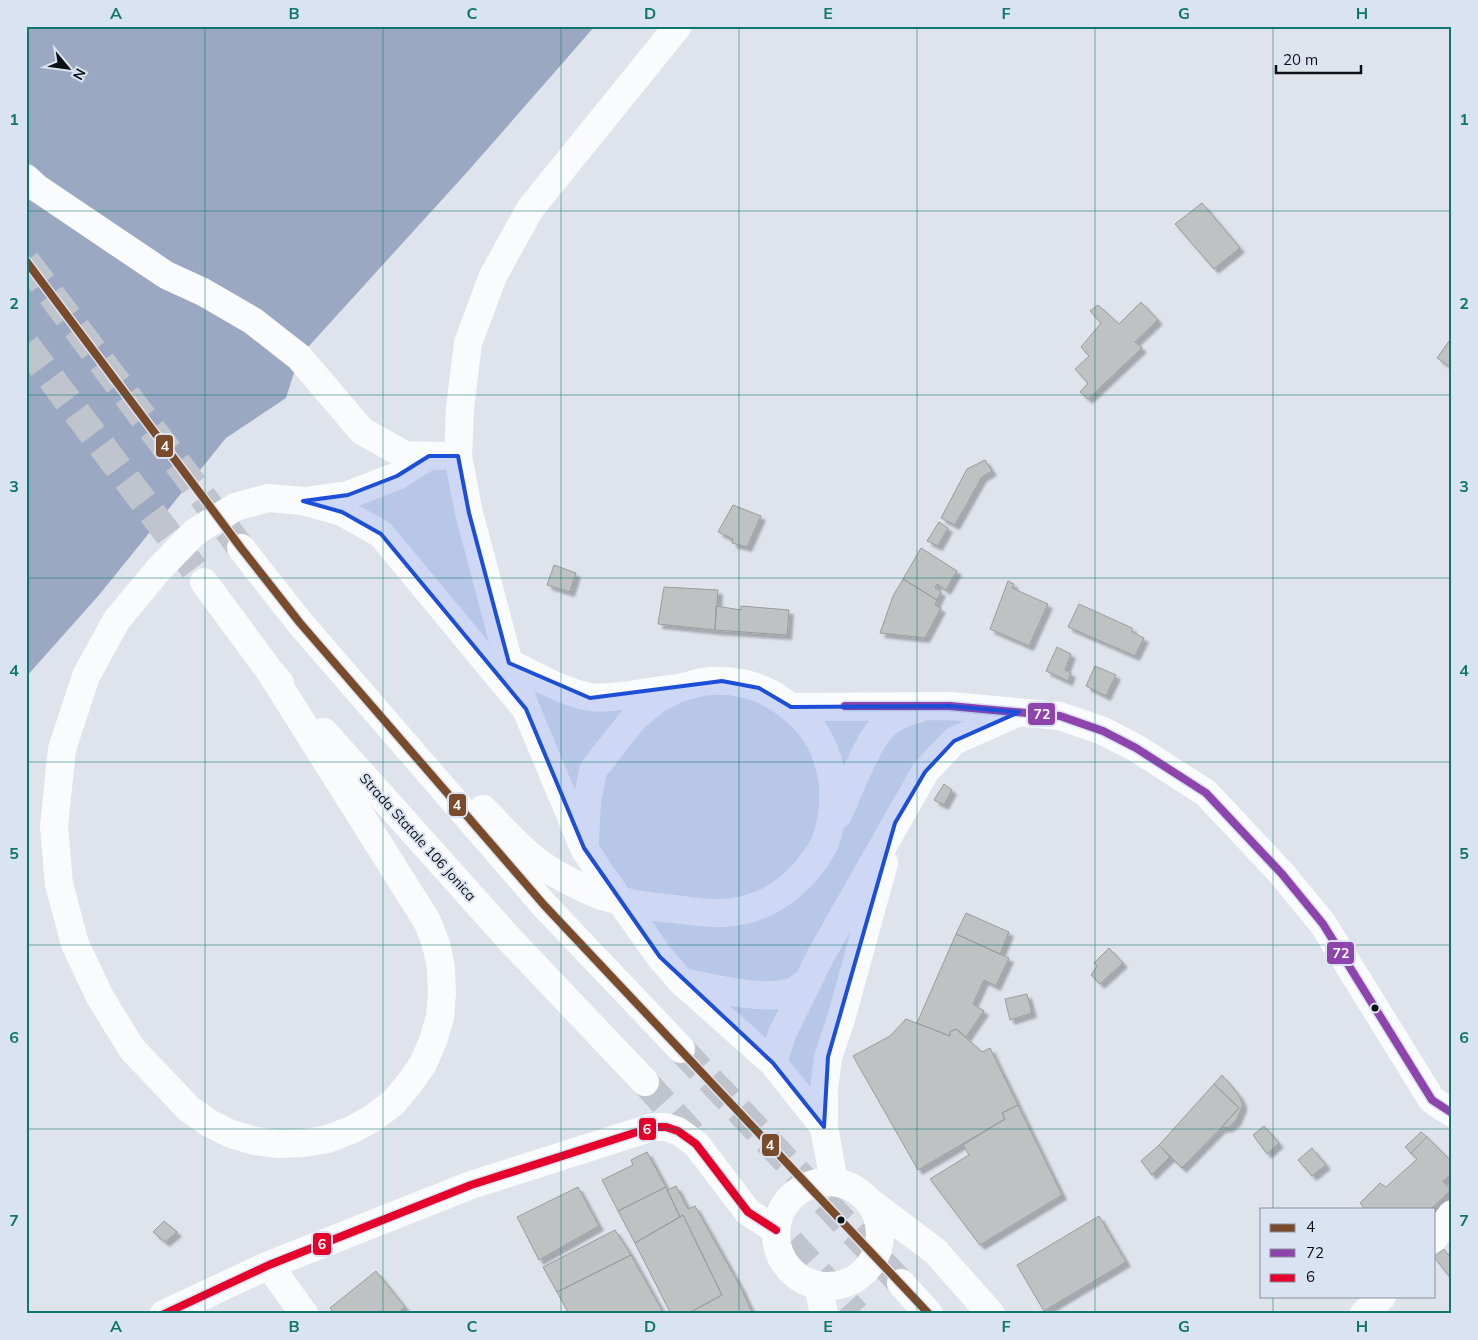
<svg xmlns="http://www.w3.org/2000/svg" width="1478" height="1340" font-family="Mulish,sans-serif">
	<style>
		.water { fill: #9aa8c2 }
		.building { fill: #bfc2c3; stroke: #999c9d; filter: url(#shadow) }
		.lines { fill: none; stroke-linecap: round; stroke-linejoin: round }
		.highway-tunnel { stroke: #c0c4cc; stroke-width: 28; stroke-dasharray: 28 14; stroke-linecap: butt }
		.minor { stroke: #fafbfc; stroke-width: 28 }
		.highway { stroke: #fafbfc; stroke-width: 28 }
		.bus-1-casing { stroke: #dae3f1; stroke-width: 11 }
		.bus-2-casing { stroke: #dae3f1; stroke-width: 11 }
		.bus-3-casing { stroke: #dae3f1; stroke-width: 11 }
		.bus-1 { stroke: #7a4b2a; stroke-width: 8 }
		.bus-2 { stroke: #8e44ad; stroke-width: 8 }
		.bus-3 { stroke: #e4002b; stroke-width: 8 }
		.marked { fill: #1d4ed8; fill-opacity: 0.2; stroke: #1d4ed8; stroke-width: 4; stroke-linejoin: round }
		.grid { fill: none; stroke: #0f766e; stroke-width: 1; stroke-opacity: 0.55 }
		.bus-dot { fill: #0d1014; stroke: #dae3f1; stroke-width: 2 }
		.labels { text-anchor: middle; stroke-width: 4; stroke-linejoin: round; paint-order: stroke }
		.street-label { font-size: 14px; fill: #0d1014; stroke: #dae3f1 }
		.line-badge { stroke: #dae3f1; stroke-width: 2 }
		.badge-label { font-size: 14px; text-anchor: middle; font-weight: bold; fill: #fff }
		.neatline { fill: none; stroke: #0f766e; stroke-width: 2 }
		.grid-label { font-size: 16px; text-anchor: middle; font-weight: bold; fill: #0f766e }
	</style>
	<defs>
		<filter id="shadow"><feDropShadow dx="4.5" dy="4.5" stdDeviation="1" flood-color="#0004"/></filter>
	</defs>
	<rect width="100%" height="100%" fill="#dfe4ec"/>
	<path class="water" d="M26,26H595L469,170L299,357L286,398L226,438L99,595L26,677Z"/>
	<path class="building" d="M1202,203L1240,248L1214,269L1175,224Z
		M1141,302L1158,320L1135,342L1142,348L1088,399L1080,392L1088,383L1075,369L1089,356L1081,347L1101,323L1090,311L1098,305L1119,324Z
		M1452,337V368L1437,358Z
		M985,460L992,471L982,477L955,525L941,518L967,469Z
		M733,505L761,516L747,547L732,543L733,539L718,532Z
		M939,522L948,528L938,546L927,541Z
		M921,548L957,571L946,590L937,584L935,588L941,592L937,600L903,579Z
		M554,565L576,573L570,592L547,585Z
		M903,579L937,600L935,605L941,608L925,638L880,633L893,596Z
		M1008,581L1014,584L1012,588L1048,604L1029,646L990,629Z
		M664,587L718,590L715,630L658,624Z
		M1079,604L1132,628V632L1144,638L1135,656L1068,627Z
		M716,606L741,610V606L789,610L787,635L715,630Z
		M1057,647L1071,654L1065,670L1071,673L1068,681L1046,671Z
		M1095,666L1116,675L1106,696L1086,686Z
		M944,784L952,790L944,805L934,800Z
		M966,913L1009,932L1000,954L956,934Z
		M956,934L1009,958L996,986L984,980L973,1004L984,1011L966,1037L956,1029L950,1032V1036L917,1023Z
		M1109,948L1123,963L1100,984L1091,975L1097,966L1094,963Z
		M1027,994L1032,1013L1010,1020L1005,999Z
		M906,1019L950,1036V1032L956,1029L982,1052L990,1048L1018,1105L1002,1113L1005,1119L918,1170L853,1056L890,1036Z
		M1222,1075L1238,1094L1242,1102V1107L1236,1121L1229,1127L1221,1128L1239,1108L1214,1084Z
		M1214,1084L1239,1108L1221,1128L1182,1168L1159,1145Z
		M1018,1105L1062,1195L980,1245L930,1179L969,1155L963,1145L1005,1119L1002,1113Z
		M1264,1126L1279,1143L1267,1154L1253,1135Z
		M1421,1132L1427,1137L1411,1153L1405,1147Z
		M1427,1137L1452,1162V1173L1443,1181L1451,1190L1431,1209H1365L1360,1203L1380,1183L1386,1187L1417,1159L1411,1153Z
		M1159,1145L1170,1157L1152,1175L1141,1161Z
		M1312,1148L1326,1165L1312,1176L1298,1160Z
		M647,1152L666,1187L618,1211L602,1180L633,1165L631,1160Z
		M676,1186L688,1209L695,1206L740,1286L753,1314H687L722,1295L683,1215L680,1217L667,1190Z
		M578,1187L599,1226L539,1260L517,1217Z
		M666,1187L680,1217L635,1243L618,1211Z
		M683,1215L722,1295L687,1314H671L635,1243Z
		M1099,1216L1126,1262L1044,1311L1017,1265Z
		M164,1221L177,1232L165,1242L153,1232Z
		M615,1230L631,1255L557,1292L543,1267Z
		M1444,1249L1452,1260V1280L1434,1257Z
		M631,1255L664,1314H569L557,1292Z
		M376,1271L405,1307L397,1314H334L330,1308Z"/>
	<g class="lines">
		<path class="highway-tunnel" d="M26,261L241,548
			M26,345L204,582
			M681,1049L901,1283
			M645,1082L701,1144
			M762,1211L856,1314"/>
		<path class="minor" d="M678,26L530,209L493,276L468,343L460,408L458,456L469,513L509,663L526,709L584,848L599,871L660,957L682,982L773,1063L824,1127
			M26,178L37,188L166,275L203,292L253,321L299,357L362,431L405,455L441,456
			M509,663C533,674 563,692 589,697C602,699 618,696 631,695C647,692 663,690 680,688C687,686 694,684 702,682C729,678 759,684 781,700C797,711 811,724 820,741C837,775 837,808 825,843
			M791,707L950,706L1060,716L1103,731L1136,748L1206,793L1282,874L1323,924L1432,1100L1452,1113
			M838,815C845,799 851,784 858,769C873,737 881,717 918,709
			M585,842L587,802L593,770L634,718L657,699L671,692
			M682,982C711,987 764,1002 791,992C797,990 803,985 808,981
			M773,1063L782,1034L821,955L925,772L954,741L1017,713
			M834,1182L824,1127V1090L828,1057L841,1019L884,863
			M776 1234a52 52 0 1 1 104 0a52 52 0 1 1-104 0Z
			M870,1202L935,1251L991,1314
			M1434,1238L1452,1214
			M269,1265L304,1314
			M818,1285L824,1314
			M164,1314L269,1265L471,1185L653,1127H666L678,1131L696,1144L748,1212L776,1230
			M1364,1314L1382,1296"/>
		<path class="highway" d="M312,500L348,495L397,476L429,456
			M241,548L300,623L544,905L681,1049
			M204,582L269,670L280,683
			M269,670L427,921L436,944L441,968L442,993L440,1017L433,1041L423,1064L409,1084L393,1103L373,1118L351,1130L328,1139L304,1143L279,1144L255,1141L231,1134L209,1123L189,1109L132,1049L100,997L75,944L59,884L54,826L62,749L86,676L116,621L159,569L195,532L235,507L268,498L303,501L342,512L381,534L526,709
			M324,732L512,942L645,1082
			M483,809C507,833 528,859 558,875C571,882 587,891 602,896C625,903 650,907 674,909C690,911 707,914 723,913C769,911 804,882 825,843
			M901,1283L929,1314"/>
		<defs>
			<path id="bus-1" d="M26,261L241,548L300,623L544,905L929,1314"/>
			<path id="bus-2" d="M845,706H950L1060,716L1103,731L1136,748L1206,793L1282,874L1323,924L1432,1100L1452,1113"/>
			<path id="bus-3" d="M164,1314L269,1265L471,1185L653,1127H666L678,1131L696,1144L748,1212L776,1230"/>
		</defs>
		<use href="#bus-1" class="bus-1-casing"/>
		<use href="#bus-2" class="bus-2-casing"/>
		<use href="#bus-3" class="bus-3-casing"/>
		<use href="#bus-1" class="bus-1"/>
		<use href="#bus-2" class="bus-2"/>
		<use href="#bus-3" class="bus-3"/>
	</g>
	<path class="marked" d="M429,456H458L469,513L509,663L590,698L722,681L759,688L791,707L950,706L1019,712L954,741L925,772L895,823L828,1057L824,1127L773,1063L660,957L584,848L526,709L381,534L342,512L303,501L348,495L397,476Z"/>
	<path class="grid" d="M205,26V1314M383,26V1314M561,26V1314M739,26V1314M917,26V1314M1095,26V1314M1273,26V1209M26,211H1452M26,395H1452M26,578H1452M26,762H1452M26,945H1452M26,1129H1452M1273,1296V1314"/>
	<g class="bus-dot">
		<circle cx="1375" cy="1008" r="4.5"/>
		<circle cx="841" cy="1220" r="4.5"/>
	</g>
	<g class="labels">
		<g class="street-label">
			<text transform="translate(418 837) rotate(48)" y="5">Strada Statale 106 Jonica</text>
		</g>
	</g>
	<g class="line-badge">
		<rect x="155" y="434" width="19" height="24" rx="5" fill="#7a4b2a"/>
		<rect x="1027" y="702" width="29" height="24" rx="5" fill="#8e44ad"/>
		<rect x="448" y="793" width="19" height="24" rx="5" fill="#7a4b2a"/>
		<rect x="1326" y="941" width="29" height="24" rx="5" fill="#8e44ad"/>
		<rect x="638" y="1117" width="19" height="24" rx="5" fill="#e4002b"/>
		<rect x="761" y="1133" width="19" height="24" rx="5" fill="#7a4b2a"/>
		<rect x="312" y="1232" width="20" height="24" rx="5" fill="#e4002b"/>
	</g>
	<g class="badge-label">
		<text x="165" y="451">4</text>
		<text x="1042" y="719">72</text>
		<text x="457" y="810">4</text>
		<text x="1341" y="958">72</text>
		<text x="647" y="1134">6</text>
		<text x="770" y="1150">4</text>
		<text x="322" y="1249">6</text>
	</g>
	<rect width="1478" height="1340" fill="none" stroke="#dae3f1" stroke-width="55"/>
	<rect x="1260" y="1208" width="175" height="90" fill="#dae3f1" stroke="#888f99"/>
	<rect x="1270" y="1224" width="25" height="8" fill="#7a4b2a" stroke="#888f99"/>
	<text x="1306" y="1232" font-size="15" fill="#0d1014">4</text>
	<rect x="1270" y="1249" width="25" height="8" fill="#8e44ad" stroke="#888f99"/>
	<text x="1306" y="1258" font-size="15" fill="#0d1014">72</text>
	<rect x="1270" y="1274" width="25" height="8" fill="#e4002b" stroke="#888f99"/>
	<text x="1306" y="1282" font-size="15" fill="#0d1014">6</text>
	<g transform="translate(68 68) rotate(119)" stroke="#dae3f1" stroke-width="4" paint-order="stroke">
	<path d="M0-4L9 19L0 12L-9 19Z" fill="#0d1014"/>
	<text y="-8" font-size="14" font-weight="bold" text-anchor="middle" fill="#0d1014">N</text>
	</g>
	<path d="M1276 65v8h85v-8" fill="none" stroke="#0d1014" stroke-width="2.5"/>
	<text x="1283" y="65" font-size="15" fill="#0d1014" stroke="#dae3f1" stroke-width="4" paint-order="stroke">20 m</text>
	<rect x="28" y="28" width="1422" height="1284" class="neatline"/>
	<g class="grid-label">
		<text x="116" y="19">A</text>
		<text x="294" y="19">B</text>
		<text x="472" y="19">C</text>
		<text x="650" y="19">D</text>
		<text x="828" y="19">E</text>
		<text x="1006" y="19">F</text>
		<text x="1184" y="19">G</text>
		<text x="1362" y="19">H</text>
		<text x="14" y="125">1</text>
		<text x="1464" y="125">1</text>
		<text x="14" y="309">2</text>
		<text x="1464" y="309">2</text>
		<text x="14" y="492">3</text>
		<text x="1464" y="492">3</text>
		<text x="14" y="676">4</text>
		<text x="1464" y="676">4</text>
		<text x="14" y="859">5</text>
		<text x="1464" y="859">5</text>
		<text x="14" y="1043">6</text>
		<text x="1464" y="1043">6</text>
		<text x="14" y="1226">7</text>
		<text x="1464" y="1226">7</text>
		<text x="116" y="1332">A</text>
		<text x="294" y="1332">B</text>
		<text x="472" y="1332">C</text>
		<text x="650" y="1332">D</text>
		<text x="828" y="1332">E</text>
		<text x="1006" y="1332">F</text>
		<text x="1184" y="1332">G</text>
		<text x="1362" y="1332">H</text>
	</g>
</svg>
